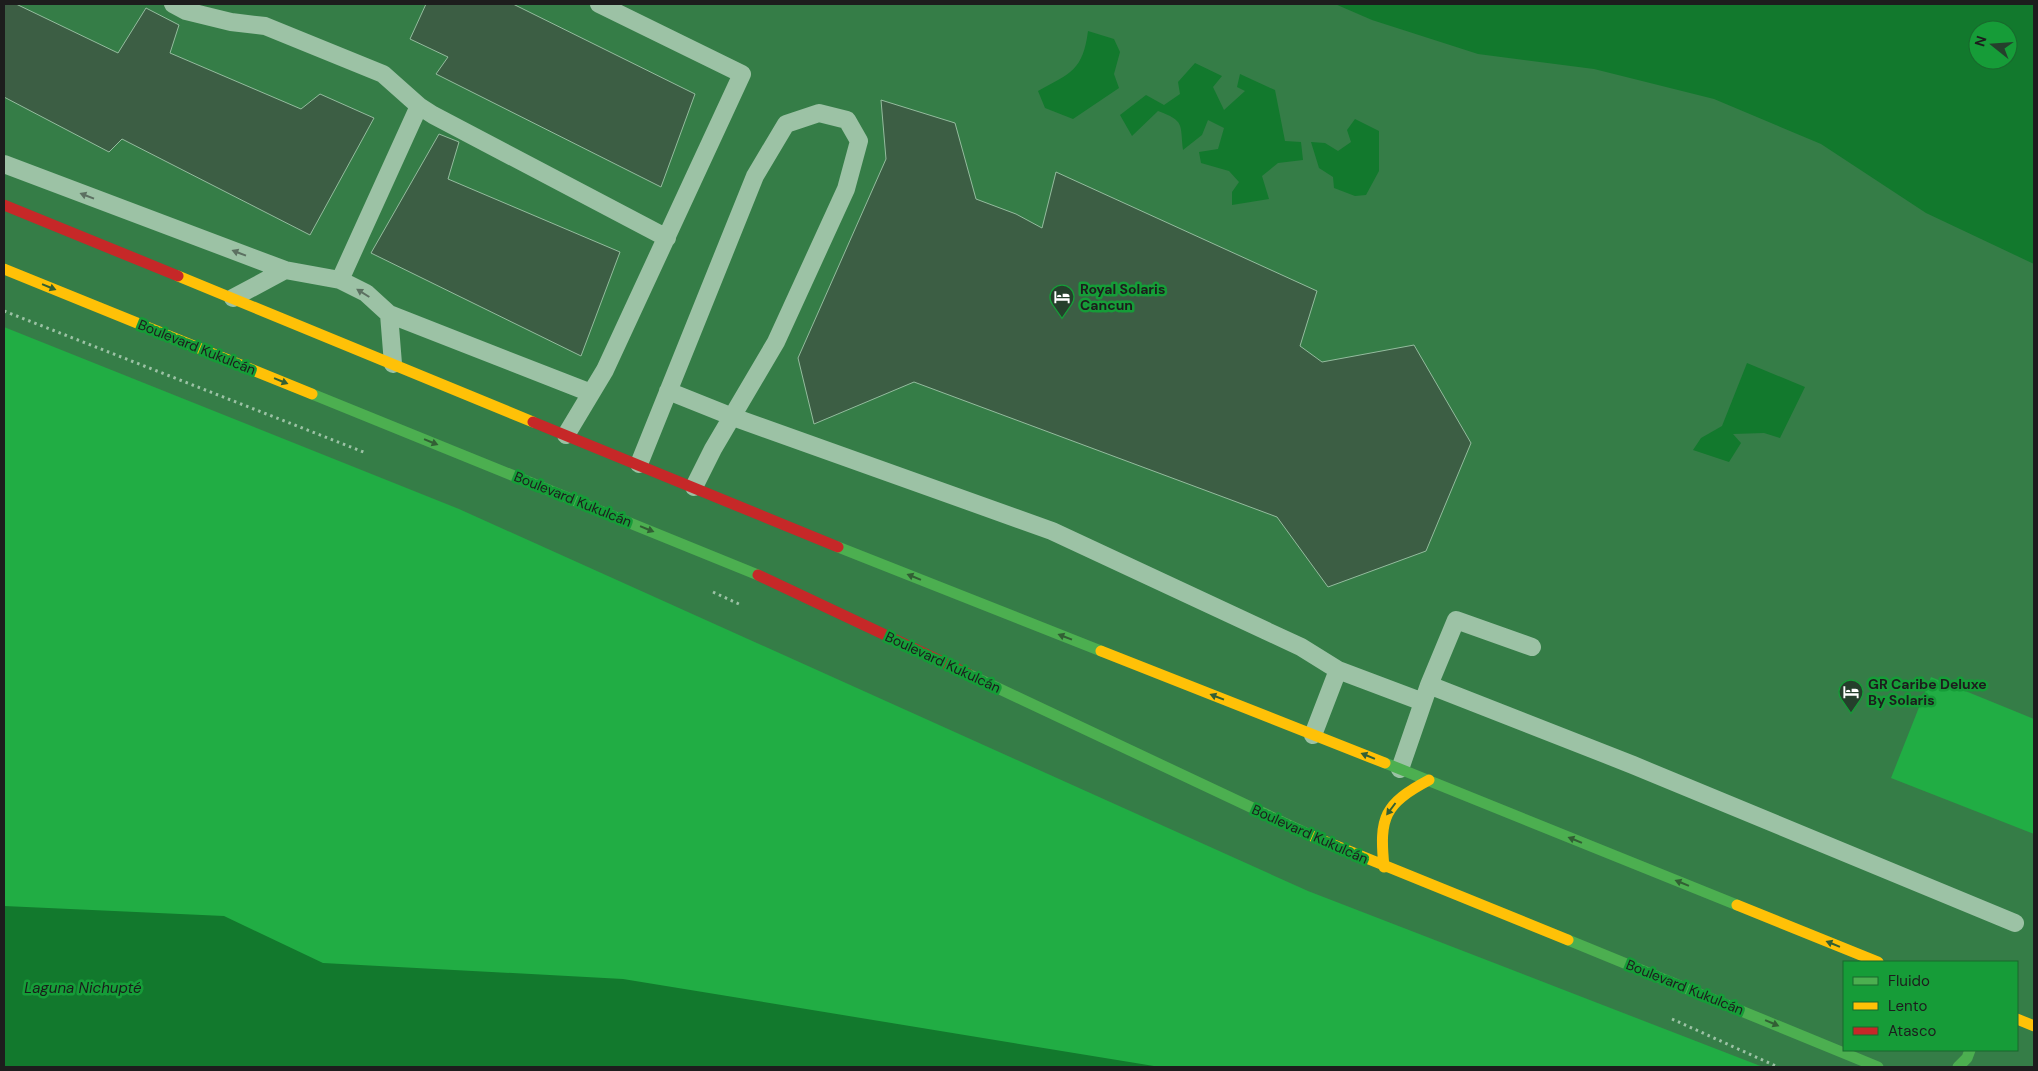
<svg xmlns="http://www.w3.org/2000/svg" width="2038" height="1071" font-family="'DM Sans',sans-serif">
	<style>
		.green { fill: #21ad44 }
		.water { fill: #12792d; fill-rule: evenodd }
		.building { fill: #3c5e44; stroke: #94bc9e }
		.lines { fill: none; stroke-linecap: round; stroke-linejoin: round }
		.path { stroke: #9cc2a5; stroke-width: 3; stroke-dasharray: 2.5 4; stroke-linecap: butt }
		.lane { stroke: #9cc2a5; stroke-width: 18 }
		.fast { stroke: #4caf50; stroke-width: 11 }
		.slow { stroke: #ffc107; stroke-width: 11 }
		.jam { stroke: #c62828; stroke-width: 11 }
		.oneway { fill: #5c7061 }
		.oneway2 { fill: #325f34 }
		.labels { text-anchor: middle; stroke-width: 5; stroke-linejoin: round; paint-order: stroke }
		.poi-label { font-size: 14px; font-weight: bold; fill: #1d1d1d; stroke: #169c38; text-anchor: start }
		.street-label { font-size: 14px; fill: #1d1d1d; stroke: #169c38 }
		.water-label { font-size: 15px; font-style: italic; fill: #191d1a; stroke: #169c38 }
	</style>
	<rect width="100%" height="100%" fill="#357d47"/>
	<path class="green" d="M4,327L459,509L1308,891L1763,1067H1010L4,956Z
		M1931,677L2034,719V834L1891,778Z"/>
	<path class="water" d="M1335,4H2034V264L1926,213L1821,144L1714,99L1594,69L1478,54L1372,20ZM1978,30H2008V60H1978Z
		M1088,31L1114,39L1120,52L1114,74L1119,88L1073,119L1045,108L1038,91C1071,73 1083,70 1088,31Z
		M1195,63L1222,76L1213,87L1224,110L1245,91L1237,87L1240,74L1275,90L1285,141L1301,142L1303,160L1278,163L1262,176L1269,199L1232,205V192L1239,182L1229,171L1201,163L1199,152L1218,149L1224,128L1208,120L1202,135L1183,150C1180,124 1185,121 1158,111L1132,136L1120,115L1146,95L1164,105L1180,94L1178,82Z
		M1355,119L1379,131V171L1366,195L1355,196L1334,188L1333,177L1319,168L1311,142L1325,143L1338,151L1351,142L1347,130Z
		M1747,363L1805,387L1780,438L1764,433L1733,434L1741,443L1729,462L1693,450L1701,438L1722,426Z
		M4,906L224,916L323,963L623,979L1160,1067H4Z"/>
	<path class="building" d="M4,4H16L118,53L146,8L179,25L170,53L301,109L320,94L374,118L310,235L122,139L109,152L4,97Z
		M426,4H513L695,94L661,187L436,74L448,57L410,39Z
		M881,100L955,123L976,199L1016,214L1042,228L1056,172L1317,291L1300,346L1322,362L1414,345L1471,443L1426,551L1328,587L1277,517L914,382L814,424L798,358L886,159Z
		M439,134L459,142L448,179L620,252L581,356L371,253Z"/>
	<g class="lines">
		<path class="path" d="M4,311L366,453
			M713,592L741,605
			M1672,1019L1778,1067"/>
		<path class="lane" d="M173,4L186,11L231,22L265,26L383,74L419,106L433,115L667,238
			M4,164L285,270
			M340,280L419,106
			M233,298L285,270L340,280L366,293L389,314L393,364
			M389,314L591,393
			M668,391L733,417L1052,531L1301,647L1338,670
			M566,435L605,370L742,74L599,4
			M639,464L755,176L786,124L819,113L847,120L859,141L846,189L776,342L713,449L694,487
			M1429,685L1456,620L1532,647
			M1313,735L1338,670L1423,702
			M1400,769L1429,685L1633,765L2015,923"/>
		<path class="fast" d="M312,394L758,575
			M838,547L1101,651
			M968,674L1312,836
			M1385,763L1737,905
			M1568,940L1878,1067
			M1958,1067L1967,1058L1970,1050"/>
		<path class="slow" d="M4,269L312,394
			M178,276L533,422
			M1101,651L1385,763
			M1312,836L1568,940
			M1384,867C1379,817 1384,804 1429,780
			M1737,905L1878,962
			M2017,1019L2034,1026"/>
		<path class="jam" d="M4,205L178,276
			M533,422L838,547
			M758,575L968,674"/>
	</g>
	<defs><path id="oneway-solid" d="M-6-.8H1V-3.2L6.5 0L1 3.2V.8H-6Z" transform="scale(1.25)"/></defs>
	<g class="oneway">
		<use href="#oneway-solid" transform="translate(87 196) rotate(-159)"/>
		<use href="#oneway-solid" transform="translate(239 253) rotate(-159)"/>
		<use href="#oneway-solid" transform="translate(363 293) rotate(-148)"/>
	</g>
	<g class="oneway2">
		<use href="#oneway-solid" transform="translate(49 287) rotate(22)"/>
		<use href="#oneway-solid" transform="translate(281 381) rotate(22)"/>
		<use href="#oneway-solid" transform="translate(431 442) rotate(22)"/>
		<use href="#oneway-solid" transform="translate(647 529) rotate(22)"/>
		<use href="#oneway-solid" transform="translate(914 577) rotate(-158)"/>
		<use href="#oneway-solid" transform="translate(1065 637) rotate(-159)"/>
		<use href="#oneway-solid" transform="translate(1217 697) rotate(-159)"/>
		<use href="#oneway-solid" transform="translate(1368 756) rotate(-158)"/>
		<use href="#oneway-solid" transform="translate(1391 809) rotate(127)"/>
		<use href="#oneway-solid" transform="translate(1575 840) rotate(-158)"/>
		<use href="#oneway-solid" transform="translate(1682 883) rotate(-158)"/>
		<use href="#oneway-solid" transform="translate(1833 944) rotate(-158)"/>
		<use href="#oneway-solid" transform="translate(1772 1023) rotate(23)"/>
	</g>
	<defs>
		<symbol id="hotel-pin" viewBox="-11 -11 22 30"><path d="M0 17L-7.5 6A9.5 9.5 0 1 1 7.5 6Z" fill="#253f2c" stroke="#169c38"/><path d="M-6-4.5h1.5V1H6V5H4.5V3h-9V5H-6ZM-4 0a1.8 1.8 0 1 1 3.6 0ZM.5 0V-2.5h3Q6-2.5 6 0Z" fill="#fff"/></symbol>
	</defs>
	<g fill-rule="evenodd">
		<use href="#hotel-pin" x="1048" y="283" width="28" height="38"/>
		<use href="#hotel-pin" x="1837" y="678" width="28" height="38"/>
	</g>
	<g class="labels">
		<g class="poi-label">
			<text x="1080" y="294">Royal Solaris<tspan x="1080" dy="16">Cancun</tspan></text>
			<text x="1868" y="689">GR Caribe Deluxe<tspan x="1868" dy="16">By Solaris</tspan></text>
		</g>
		<g class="street-label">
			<text transform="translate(197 347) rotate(22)" y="5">Boulevard Kukulcán</text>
			<text transform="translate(573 499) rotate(22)" y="5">Boulevard Kukulcán</text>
			<text transform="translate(943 662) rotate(25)" y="5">Boulevard Kukulcán</text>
			<text transform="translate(1310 834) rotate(24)" y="5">Boulevard Kukulcán</text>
			<text transform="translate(1685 987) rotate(22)" y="5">Boulevard Kukulcán</text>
		</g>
		<g class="water-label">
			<text x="83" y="993">Laguna Nichupté</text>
		</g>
	</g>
	<rect width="2038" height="1071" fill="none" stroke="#1d1d1d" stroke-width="10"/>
	<rect x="1843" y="961" width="175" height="90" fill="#169c38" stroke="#19692d"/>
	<rect x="1853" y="977" width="25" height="8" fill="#4caf50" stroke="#19692d"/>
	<text x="1888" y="986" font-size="15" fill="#1d1d1d">Fluido</text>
	<rect x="1853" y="1002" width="25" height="8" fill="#ffc107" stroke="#19692d"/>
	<text x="1888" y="1011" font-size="15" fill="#1d1d1d">Lento</text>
	<rect x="1853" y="1027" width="25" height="8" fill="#c62828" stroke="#19692d"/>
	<text x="1888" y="1036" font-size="15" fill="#1d1d1d">Atasco</text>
	<g transform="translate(1993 45) rotate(287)"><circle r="24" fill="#169c38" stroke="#19692d"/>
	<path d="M0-4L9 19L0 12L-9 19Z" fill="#253f2c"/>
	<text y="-8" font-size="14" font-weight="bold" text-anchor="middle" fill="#1d1d1d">N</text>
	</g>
</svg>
